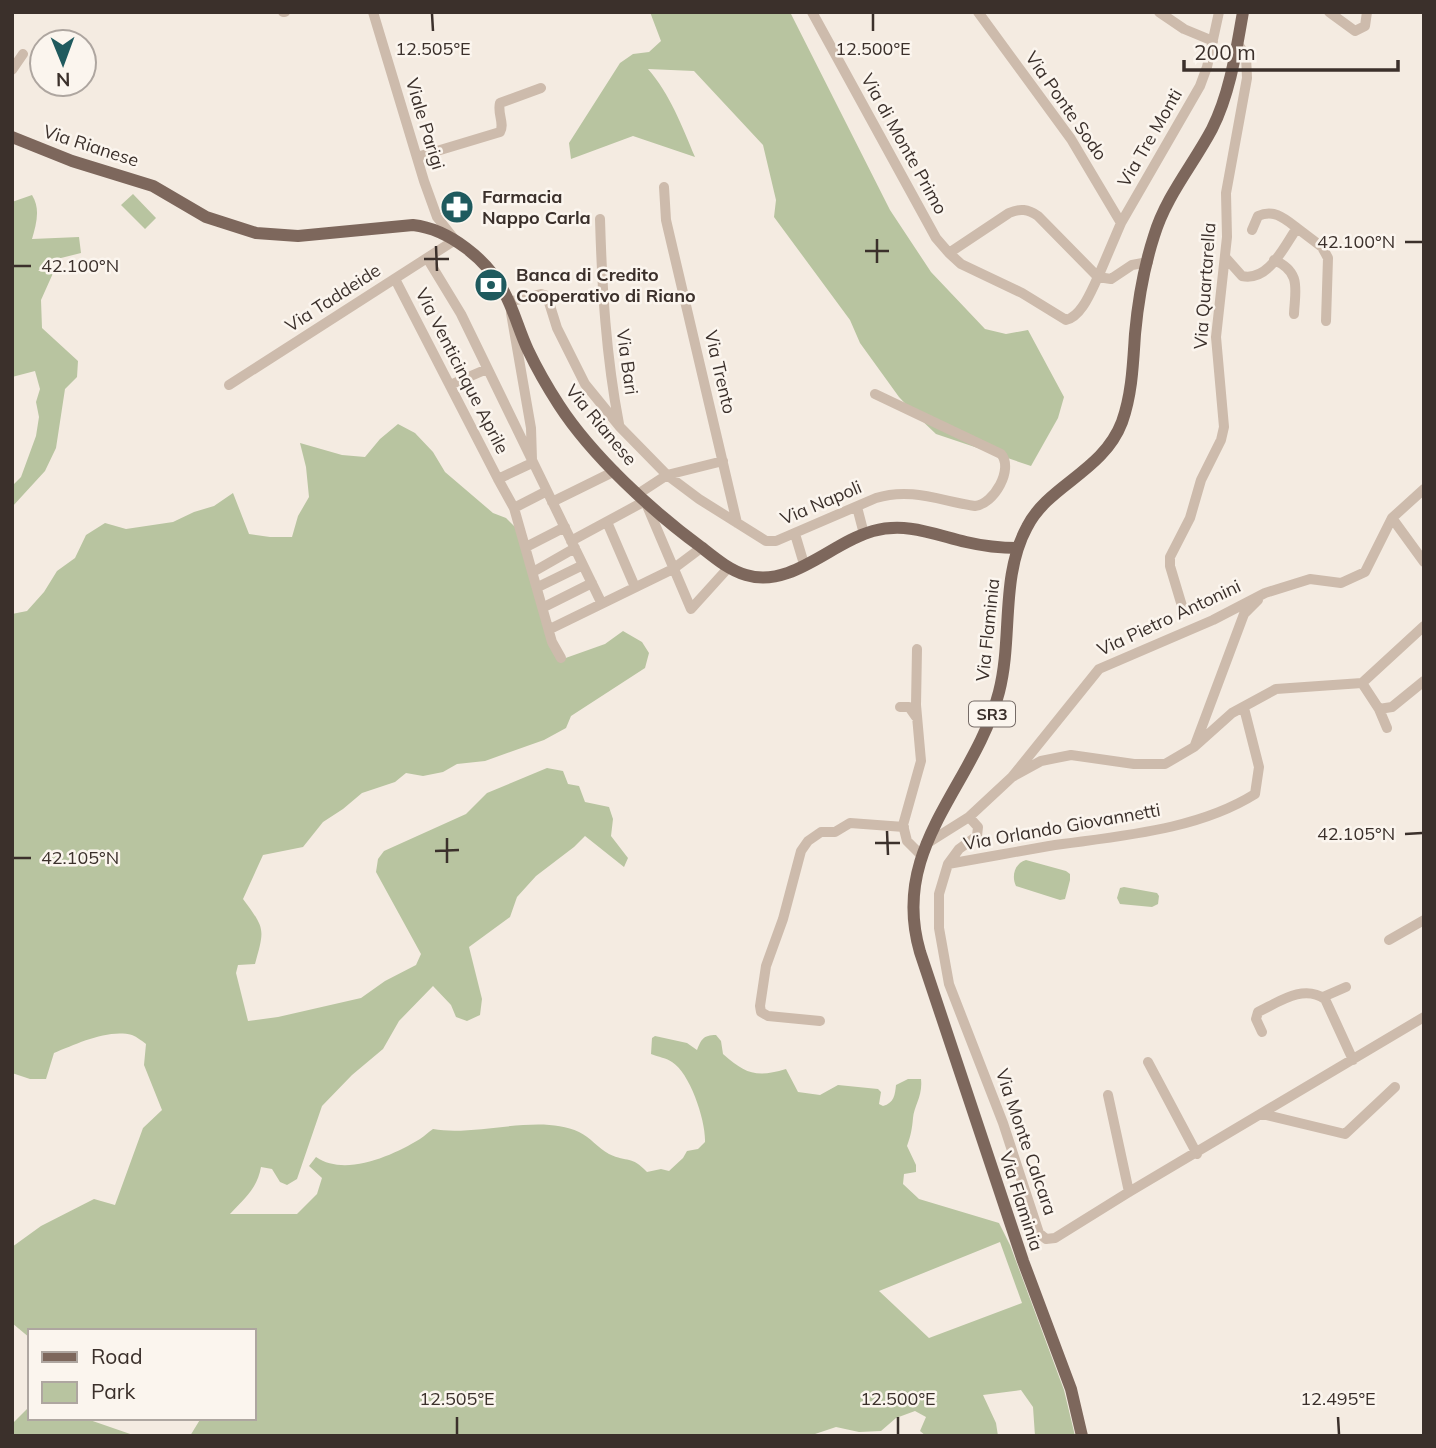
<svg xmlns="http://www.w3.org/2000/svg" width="1436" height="1448" font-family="Mulish,sans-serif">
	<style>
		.green { fill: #b8c4a0; fill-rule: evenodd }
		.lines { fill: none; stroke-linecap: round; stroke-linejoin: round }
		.minor { stroke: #cdbbac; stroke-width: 10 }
		.major { stroke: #7d675c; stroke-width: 12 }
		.ticks { fill: none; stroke: #3b302b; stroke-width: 2.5 }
		.labels { text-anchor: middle; stroke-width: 5; stroke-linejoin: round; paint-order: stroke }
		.shield { fill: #fbf5ee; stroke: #756b66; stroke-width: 2 }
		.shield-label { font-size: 16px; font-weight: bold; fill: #3b302b }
		.street-label { font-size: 18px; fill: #3b302b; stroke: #fbf5ee }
		.poi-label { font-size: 18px; font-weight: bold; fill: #3b302b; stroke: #fbf5ee; text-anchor: start }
		.ticks-label { font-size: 18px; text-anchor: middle; fill: #3b302b; stroke: #fbf5ee; stroke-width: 5; stroke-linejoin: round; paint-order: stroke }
	</style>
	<rect width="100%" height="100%" fill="#f4ebe1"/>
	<path class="green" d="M650,12H790L890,210L931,272L985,329L1006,334L1028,330L1064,397L1058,418L1031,466L936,434L916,415L899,397L860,343L850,320L774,217L776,200L763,145L694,71L648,69C670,94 682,126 695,157L633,136L571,159L569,143L620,63L633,54L649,52L661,41Z
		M133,194L156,218L145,229L121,205Z
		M32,195C41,209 36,225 32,239L79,237L81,253L53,260L38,271H54L41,300L42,328L78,361L77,377L65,389L56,448L45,471L12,507V486L21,477L36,436L39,417L36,402L40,389L35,371L12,377V202Z
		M398,424L415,433L433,452L445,472L493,513L506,518L516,528L560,660L605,644L623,631L642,642L649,653L645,668L571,716L566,728L544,740L485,761L457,764L443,772L423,776L406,773L395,782L362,793L343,809L323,822L303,847L263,855L243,899C265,929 265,928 255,964L238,965L236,973L248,1021L278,1017L361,998L385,981L416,965L421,954L376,872L378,859L384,851L466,814L487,793L547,768L563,771L568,784L579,786L585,802L609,807L613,819L611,836L628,858L624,867L585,836L574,847L536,876L517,897L510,917L469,947L482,999L480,1015L467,1021L456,1017L451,1005L433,986L399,1021L383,1049L352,1075L322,1106L297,1179L287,1185L280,1182L272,1169L261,1167C257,1189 245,1198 230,1214H297L317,1194L322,1178L309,1166L316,1157C345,1177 392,1156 420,1139C425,1136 428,1132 433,1129C477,1137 539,1113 579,1132C590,1137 598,1148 609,1154C628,1163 631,1155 647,1172L661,1169L669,1171L683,1158L687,1151L698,1149L705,1142C706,1121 690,1073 672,1062C667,1058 658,1057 651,1054L652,1038L655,1036L687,1043L697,1050C701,1040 703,1035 716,1035L721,1041L723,1054C746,1074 756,1078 786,1069L798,1092L820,1095L838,1085L878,1089L881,1092L879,1104L883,1106C894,1103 895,1095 896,1085L908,1079H921C923,1096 914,1106 913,1118C912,1129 911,1135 907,1146L916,1165V1172L904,1174L903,1184L919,1199L999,1223L1010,1245L1064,1390L1075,1436H1035L1033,1407L1021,1390L983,1395L996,1423L998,1436H926L920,1431L926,1417L915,1411L896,1418L881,1431L859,1432L836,1427L815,1434L785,1436H190L201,1418H254V1331H30V1338L12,1323V1247L41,1226L94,1199L115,1205L143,1128L162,1110L144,1065L146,1044C142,1041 137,1037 132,1035C107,1029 77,1044 54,1053L46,1079H30L12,1073V614L27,611L44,592L57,571L75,558L86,535L105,523L126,529L173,522L194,512L214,506L233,493L249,534L270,537H292L298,516L309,497L306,467L300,443L342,455L365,457L380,439ZM1000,1242L1022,1303L929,1338L879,1291Z
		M1026,860L1066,871L1070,874V880L1065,899L1060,900L1016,886C1011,876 1015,863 1026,860Z
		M1124,887L1157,893L1159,896L1158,904L1152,907L1120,904L1117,898L1120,888Z
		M30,1406V1418H84L136,1436H12V1424Z"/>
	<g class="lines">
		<path class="minor" d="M283,12H285
			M812,12L936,238L949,253L1009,213C1020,208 1028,209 1038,216L1098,277C1091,291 1082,316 1066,320L1022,293L961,264L949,253
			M978,12L1071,139L1121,223
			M1159,12L1184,29L1213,41
			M1329,12L1355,31L1365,26L1367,12
			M12,70L23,54
			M417,157L500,132C505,124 497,113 500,103L541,88
			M664,187L666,220L737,523
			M600,219C602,288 606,356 619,424
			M1252,230L1258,216C1274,209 1284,218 1297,228
			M1225,257L1242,276C1269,282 1284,246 1297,228L1322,247L1328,258L1326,321
			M427,258L461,314L601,602
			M1274,260C1302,272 1295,290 1294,314
			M1148,262L1132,265L1111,279L1098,277L1121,223L1200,86L1207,67L1219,12
			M395,279L498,479
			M509,302L541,294L547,296L557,328L585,384L620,427L667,475L699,499L766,541H776L876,498C911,487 941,501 975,506C994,504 1014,469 1001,454L875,394
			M511,313L531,428L532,460
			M229,385L455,240L437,217L424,181L373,12
			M450,385L487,369
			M532,463L498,479L514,508L547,491
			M638,494L667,475L723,461
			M552,502L615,471
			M857,507L864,534
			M514,508L552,642L561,658
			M1392,518L1424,562
			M607,522L635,587
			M795,534L804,564
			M571,541L645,501L691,609L729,567
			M526,547L565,527
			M533,572L575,548
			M538,587L583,565
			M1182,606L1170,566V557L1190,518L1201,480L1221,440L1224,427L1216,337L1227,237L1226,193L1247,78L1246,56L1238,44
			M544,607L592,583
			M550,629L673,569L701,548
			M917,649L916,705L921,761L903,825L907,841L921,855
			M1362,683L1424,626
			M900,707H909L916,717
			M1379,709L1392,707L1424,681
			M1195,745L1244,614L1258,600
			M1012,777L1099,669L1213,620L1265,593L1310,579L1341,583L1365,572L1392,518L1424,489
			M969,817L1012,777L1041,761L1071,755L1134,764H1165L1194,747L1232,713L1276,689L1362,683L1379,709L1387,728
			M926,844L969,817L978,827L977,836L959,849L948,864L939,894V928L949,984L1003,1123L1039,1233L1046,1239L1055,1238L1129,1192L1424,1017
			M948,864C982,858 1015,852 1049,846C1117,836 1196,831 1255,794L1259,767L1244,708
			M1389,940L1424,920
			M1323,997L1346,987
			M820,1021L768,1016L761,1012L760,1006L766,966L783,919L801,851L808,841L821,832H835L850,823L904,827
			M1262,1032L1256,1019L1258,1012C1279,1002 1303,984 1325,999L1353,1060
			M1148,1062L1197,1154
			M1108,1095L1129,1192
			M1262,1114L1345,1134L1395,1087"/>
		<path class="major" d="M12,137L72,161L153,186L206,217L256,233L298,236L413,225C449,229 488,260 504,292C514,310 519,331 528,350C537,369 548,388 559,405C592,456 653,512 701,547C715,558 729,570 746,575C791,589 832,542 873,531C906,522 933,534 966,542C983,546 1000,548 1018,548
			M1082,1436L1071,1389L1023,1261L920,952C889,846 975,786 999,692C1013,638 1000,577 1027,527C1048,485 1103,472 1122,422C1132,394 1133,364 1135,334C1138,301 1144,267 1154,236C1166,196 1193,165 1212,129C1230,93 1236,52 1243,12"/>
	</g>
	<path class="ticks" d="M432,14L433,31M873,14V31M877,239V263M1405,242H1422M436,246L437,271M865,251H889M424,259H449M14,266H31M887,831L888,855M1405,834L1422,833M447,838V863M875,843H900M435,851L459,850M14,858H31M457,1417V1434M898,1417V1434M1338,1417L1339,1434"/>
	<defs>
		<symbol id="pharmacy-disc" viewBox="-11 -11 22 22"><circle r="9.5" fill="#1f5a5e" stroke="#fbf5ee"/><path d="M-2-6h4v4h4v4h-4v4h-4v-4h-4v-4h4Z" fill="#fff"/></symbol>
		<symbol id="bank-disc" viewBox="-11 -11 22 22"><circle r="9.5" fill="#1f5a5e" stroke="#fbf5ee"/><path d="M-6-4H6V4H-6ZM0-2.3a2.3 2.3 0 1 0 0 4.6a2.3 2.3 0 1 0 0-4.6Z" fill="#fff"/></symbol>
	</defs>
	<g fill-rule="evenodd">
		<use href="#pharmacy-disc" x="438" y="188" width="38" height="38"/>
		<use href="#bank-disc" x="472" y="266" width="38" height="38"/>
	</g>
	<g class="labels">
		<rect class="shield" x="969" y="701.5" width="46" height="25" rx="5"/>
		<g class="shield-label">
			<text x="992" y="720">SR3</text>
		</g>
		<g class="street-label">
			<text transform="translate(1066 106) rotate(55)" y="6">Via Ponte Sodo</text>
			<text transform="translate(425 124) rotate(73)" y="6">Viale Parigi</text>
			<text transform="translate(1150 138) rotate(-60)" y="6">Via Tre Monti</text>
			<text transform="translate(904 144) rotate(61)" y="6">Via di Monte Primo</text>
			<text transform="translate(91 146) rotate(18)" y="6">Via Rianese</text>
			<text transform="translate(1205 286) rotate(-86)" y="6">Via Quartarella</text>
			<text transform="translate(333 298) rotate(-33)" y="6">Via Taddeide</text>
			<text transform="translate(627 362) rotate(82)" y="6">Via Bari</text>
			<text transform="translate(462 371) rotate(63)" y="6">Via Venticinque Aprile</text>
			<text transform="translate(720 372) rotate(77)" y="6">Via Trento</text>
			<text transform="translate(601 425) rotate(50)" y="6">Via Rianese</text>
			<text transform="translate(821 503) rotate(-23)" y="6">Via Napoli</text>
			<text transform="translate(1169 618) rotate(-25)" y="6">Via Pietro Antonini</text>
			<text transform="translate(988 630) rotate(-84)" y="6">Via Flaminia</text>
			<text transform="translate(1062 827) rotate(-10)" y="6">Via Orlando Giovannetti</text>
			<text transform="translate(1026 1142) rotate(71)" y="6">Via Monte Calcara</text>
			<text transform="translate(1021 1201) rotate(72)" y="6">Via Flaminia</text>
		</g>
		<g class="poi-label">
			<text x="482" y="203">Farmacia<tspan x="482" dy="21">Nappo Carla</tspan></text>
			<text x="516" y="281">Banca di Credito<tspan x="516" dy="21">Cooperativo di Riano</tspan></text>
		</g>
	</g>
	<g class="ticks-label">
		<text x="433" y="55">12.505°E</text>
		<text x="873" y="55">12.500°E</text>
		<text x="1356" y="248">42.100°N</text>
		<text x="80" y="272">42.100°N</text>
		<text x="1356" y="840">42.105°N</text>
		<text x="80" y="864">42.105°N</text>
		<text x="457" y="1405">12.505°E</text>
		<text x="898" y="1405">12.500°E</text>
		<text x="1338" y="1405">12.495°E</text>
	</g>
	<rect width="1436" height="1448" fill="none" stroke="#3b302b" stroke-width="28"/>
	<rect x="28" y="1329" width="228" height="91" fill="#fbf5ee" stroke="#aea6a0" stroke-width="2"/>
	<rect x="42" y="1352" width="35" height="10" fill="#7d675c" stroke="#aea6a0" stroke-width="2"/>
	<text x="91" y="1364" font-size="21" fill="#3b302b">Road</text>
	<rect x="42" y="1382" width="35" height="21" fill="#b8c4a0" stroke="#aea6a0" stroke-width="2"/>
	<text x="91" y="1399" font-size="21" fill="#3b302b">Park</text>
	<g transform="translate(63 63) rotate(179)"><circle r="33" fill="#fbf5ee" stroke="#aea6a0" stroke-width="2"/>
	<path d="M0-5L12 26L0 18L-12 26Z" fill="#1f5a5e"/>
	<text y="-10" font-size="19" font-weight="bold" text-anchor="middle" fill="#3b302b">N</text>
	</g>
	<path d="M1184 60v10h214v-10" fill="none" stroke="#3b302b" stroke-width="3.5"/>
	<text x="1194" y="60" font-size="21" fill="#3b302b" stroke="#fbf5ee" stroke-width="5" paint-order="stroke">200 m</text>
</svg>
